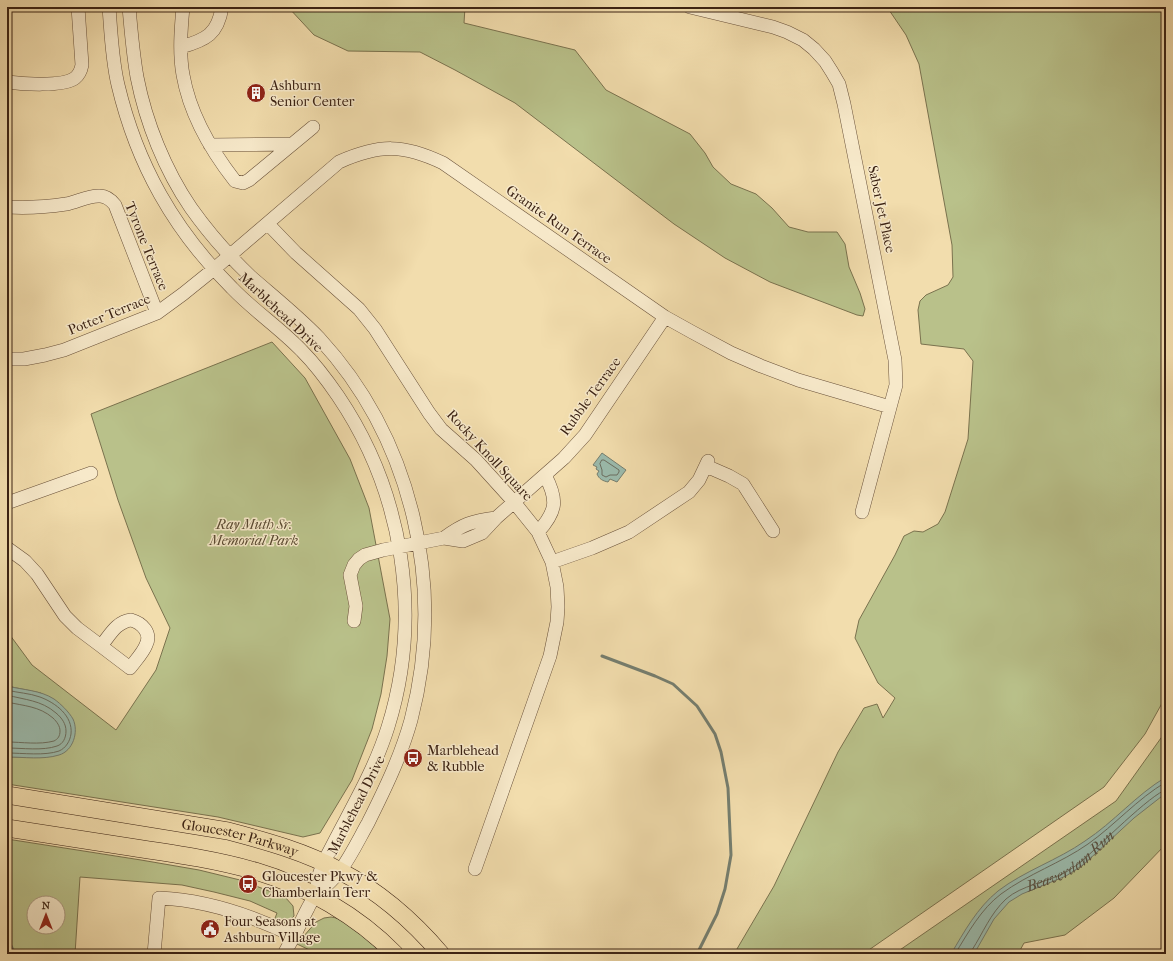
<svg xmlns="http://www.w3.org/2000/svg" width="1173" height="961" font-family="'IM FELL French Canon',serif">
	<style>
		.green { fill: #b9c18a; stroke: #7a724e; fill-rule: evenodd }
		.water { fill: #9bbbad; stroke: #757e6f }
		.lines { fill: none; stroke-linecap: round; stroke-linejoin: round }
		.shore { stroke: #6b6e60; stroke-width: 1 }
		.stream { stroke: #757e6f; stroke-width: 3 }
		.minor-casing { stroke: #69513a; stroke-width: 14 }
		.major-casing { stroke: #3b2213; stroke-width: 18 }
		.minor { stroke: #f7e9ca; stroke-width: 13 }
		.major { stroke: #f2ddad; stroke-width: 17 }
		.labels { text-anchor: middle; stroke-width: 3; stroke-linejoin: round; paint-order: stroke }
		.poi-label { font-size: 14px; fill: #3b2213; stroke: #f7e9ca; text-anchor: start }
		.street-label { font-size: 14px; fill: #3b2213; stroke: #f7e9ca }
		.park-label { font-size: 14px; font-style: italic; fill: #5a4a31; stroke: #f7e9ca }
		.water-label { font-size: 15px; font-style: italic; fill: #585041; stroke: #f7e9ca }
	</style>
	<rect width="100%" height="100%" fill="#f2ddad"/>
	<filter id="stains"><feTurbulence type="fractalNoise" baseFrequency=".005" numOctaves="4"/><feColorMatrix values="0 0 0 0 .2 0 0 0 0 .09 0 0 0 0 .02 0 0 0 .5 -.17"/></filter>
	<radialGradient id="worn" r=".72"><stop offset=".6" stop-color="#630" stop-opacity="0"/><stop offset="1" stop-color="#630" stop-opacity=".3"/></radialGradient>
	<path class="green" d="M288,7H465L464,23L575,50L606,90L690,134L705,153L713,167L731,184L756,194L772,208L789,227L808,232H837L845,244L849,267L860,293L865,309L863,316L857,315L770,282L725,258L674,224L515,103L455,70L420,52L348,51L314,35Z
		M887,7H1166V696L1145,734L1104,787L863,954H734L774,886L838,752L864,708L877,704L883,718L895,698L878,683L855,638L859,620L895,555L904,536L914,531L923,532L938,524L945,512L968,439L973,361L964,349L921,344L918,310L920,301L926,295L948,285L953,277L952,245L919,64L906,35Z
		M272,342L305,378L350,459L369,508L390,619L387,656L381,694L372,729L352,780L320,833L303,837L218,817L7,784V757H47L41,693L7,686V631L32,665L116,730L156,670L170,628L146,578L118,500L91,414Z
		M1166,731V844L1114,898L1065,935L1024,943L1018,954H894L1116,801Z
		M7,839L141,860L199,870L240,880L285,897L293,906L294,916L288,922L278,924L274,921L277,913L250,901L214,892L182,885L80,877L75,954H7ZM34,903H58V927H34Z
		M331,917C349,919 371,942 386,954H318L297,944L316,922L324,918Z"/>
	<path class="water" d="M602,453L626,470L617,482L610,479L608,482C603,481 599,479 597,474L599,471L596,469L597,467L593,465Z
		M7,686C23,690 40,690 54,699C61,704 69,712 73,719C79,732 73,751 59,755C43,760 24,757 7,757Z
		M1166,777V793L1134,818L1083,865L1066,876L1022,894L1009,902L994,919L974,954H951C964,932 977,908 998,891C1024,871 1058,860 1085,841C1114,822 1136,795 1166,777Z"/>
	<g class="lines">
		<g class="shore">
			<path d="M602,460H604L619,470V472L617,475H610L606,477L602,475V470L600,464Z"/>
			<path d="M7,690C18,693 29,693 40,697C56,703 73,716 71,734C70,741 66,748 59,751C45,756 22,753 7,753"/>
			<path d="M7,695C25,700 41,700 56,713C62,718 66,724 66,731C66,738 63,744 57,746C43,751 22,748 7,748"/>
			<path d="M7,702C24,706 39,706 53,718C57,722 60,726 60,731C60,736 58,739 54,741C39,745 22,742 7,742"/>
			<path d="M955,954C968,933 981,909 1001,894C1028,874 1061,863 1088,844C1115,825 1137,799 1166,782"/>
			<path id="s1" d="M971,954L972,950C983,933 990,914 1006,899C1022,885 1045,883 1064,873C1070,870 1077,865 1082,861C1096,849 1153,792 1166,790"/>
		</g>
		<path class="stream" d="M602,656L655,676L673,684L697,706L715,734L721,752L728,788L731,855L725,889L717,914L697,954
			M7,938L15,954"/>
		<defs>
			<path id="minor" d="M109,7C111,33 112,60 118,85C137,165 174,230 232,288C254,311 280,328 302,351C316,365 327,380 338,396C403,492 423,615 388,727C374,772 349,812 328,854C324,862 320,870 318,879C317,884 317,889 315,894C314,899 310,903 308,908C303,917 299,927 294,936
				M129,7C131,31 133,54 137,77C146,123 165,170 191,208C208,232 229,256 251,277C274,297 298,316 319,338C413,440 446,587 411,720C401,756 385,789 368,823C359,839 351,856 340,871C333,880 324,888 315,896
				M183,7C181,29 179,53 183,75C190,115 210,149 235,181L243,183L249,180L313,127
				M690,7L773,27L787,32L803,40L814,49L825,61L832,72L839,84L844,104L895,360L896,385L862,512
				M181,47C206,40 218,34 222,7
				M7,82C22,84 63,87 75,78C79,75 81,70 82,65L78,7
				M210,145L292,144
				M7,207C27,208 47,207 66,204C77,202 89,195 100,196C107,196 111,200 115,205L157,313
				M268,224L296,253L359,309L375,329L429,413L441,429L476,460L514,502L538,532L552,562L557,587L558,607L557,622L550,656L475,869
				M7,359H24L45,355L64,350L157,313L183,294L214,269L339,162C380,144 403,144 443,163L665,317L692,332L731,353L761,366L798,380L890,407
				M706,466L729,476L743,484L773,531
				M7,503L91,473
				M538,532C557,511 558,500 545,475
				M444,538C463,524 472,521 496,518
				M7,548L25,561L37,574L65,616L77,628L101,646
				M552,562L592,548L629,532L689,492L699,480L708,461
				M131,620C142,623 152,633 146,645C143,653 135,661 130,668L101,646C110,635 116,622 131,620Z
				M354,621L356,606L350,575L354,565L359,559L365,555L383,550L444,538L463,541L482,533L496,518L564,458L585,435L665,317
				M154,954L159,898C207,900 251,915 294,936L284,954"/>
			<g id="major">
				<path id="s2" d="M7,795L228,831C266,841 306,852 340,871C378,891 413,921 441,954"/>
				<path d="M7,828C50,835 93,841 136,848C176,854 217,860 255,871C306,886 358,916 395,954"/>
			</g>
		</defs>
		<use href="#minor" class="minor-casing"/>
		<use href="#major" class="major-casing"/>
		<use href="#minor" class="minor"/>
		<use href="#major" class="major"/>
	</g>
	<defs>
		<symbol id="building-disc" viewBox="-11 -11 22 22"><circle r="9.5" fill="#8f2418" stroke="#f7e9ca"/><path d="M-4-6H4V6H1V3H-1V6H-4ZM-2.5-4.3h1.7v1.8h-1.7ZM.8-4.3h1.7v1.8H.8ZM-2.5-1h1.7V.8h-1.7ZM.8-1h1.7V.8H.8Z" fill="#fff"/></symbol>
		<symbol id="bus-disc" viewBox="-11 -11 22 22"><circle r="9.5" fill="#8f2418" stroke="#f7e9ca"/><path d="M-5-6H5V4H4V6H2V4H-2V6H-4V4H-5ZM-3.5-4V0h7V-4ZM-3.5 1.2v1.5H-2V1.2ZM2 1.2v1.5H3.5V1.2Z" fill="#fff"/></symbol>
		<symbol id="civic-disc" viewBox="-11 -11 22 22"><circle r="9.5" fill="#8f2418" stroke="#f7e9ca"/><path d="M-.6-6.5H3V-4.5H.6V-3L4-1V1h2V6H-6V1h2V-1L-.6-3ZM-1.2 2.5V6h2.4V2.5Z" fill="#fff"/></symbol>
	</defs>
	<g fill-rule="evenodd">
		<use href="#building-disc" x="245" y="82" width="22" height="22"/>
		<use href="#bus-disc" x="402" y="747" width="22" height="22"/>
		<use href="#bus-disc" x="237" y="873" width="22" height="22"/>
		<use href="#civic-disc" x="199" y="918" width="22" height="22"/>
	</g>
	<g class="labels">
		<g class="poi-label">
			<text x="270" y="90">Ashburn<tspan x="270" dy="16">Senior Center</tspan></text>
			<text x="427" y="755">Marblehead<tspan x="427" dy="16">&amp; Rubble</tspan></text>
			<text x="262" y="881">Gloucester Pkwy &amp;<tspan x="262" dy="16">Chamberlain Terr</tspan></text>
			<text x="224" y="926">Four Seasons at<tspan x="224" dy="16">Ashburn Village</tspan></text>
		</g>
		<g class="street-label">
			<text transform="translate(882 209) rotate(78)" y="5">Saber Jet Place</text>
			<text transform="translate(559 224) rotate(35)" y="5">Granite Run Terrace</text>
			<text transform="translate(147 246) rotate(68)" y="5">Tyrone Terrace</text>
			<text transform="translate(281 312) rotate(43)" y="5">Marblehead Drive</text>
			<text transform="translate(109 314) rotate(-22)" y="5">Potter Terrace</text>
			<text transform="translate(590 396) rotate(-54)" y="5">Rubble Terrace</text>
			<text transform="translate(490 455) rotate(47)" y="5">Rocky Knoll Square</text>
			<text transform="translate(356 805) rotate(-63)" y="5">Marblehead Drive</text>
			<text dy="5" stroke="none"><textPath href="#s2" startOffset="237">Gloucester Parkway</textPath></text>
		</g>
		<g class="park-label">
			<text x="254" y="529">Ray Muth Sr.<tspan x="254" dy="16">Memorial Park</tspan></text>
		</g>
		<g class="water-label">
			<text dy="5" stroke="none"><textPath href="#s1" startOffset="141">Beaverdam Run</textPath></text>
		</g>
	</g>
	<rect width="1173" height="961" fill="none" stroke="#f2ddad" stroke-width="24"/>
	<rect x="8" y="8" width="1157" height="945" fill="none" stroke="#3b2213" stroke-width="2"/>
	<rect x="12" y="12" width="1149" height="937" fill="none" stroke="#3b2213"/>
	<g transform="translate(46 915)"><circle r="19" fill="#f7e9ca" stroke="#ac9981"/>
	<path d="M0-3L7 15L0 10L-7 15Z" fill="#8f2418"/>
	<text y="-6" font-size="11" font-weight="bold" text-anchor="middle" fill="#3b2213">N</text>
	</g>
	<rect width="100%" height="100%" filter="url(#stains)"/>
	<rect width="100%" height="100%" fill="url(#worn)"/>
</svg>
